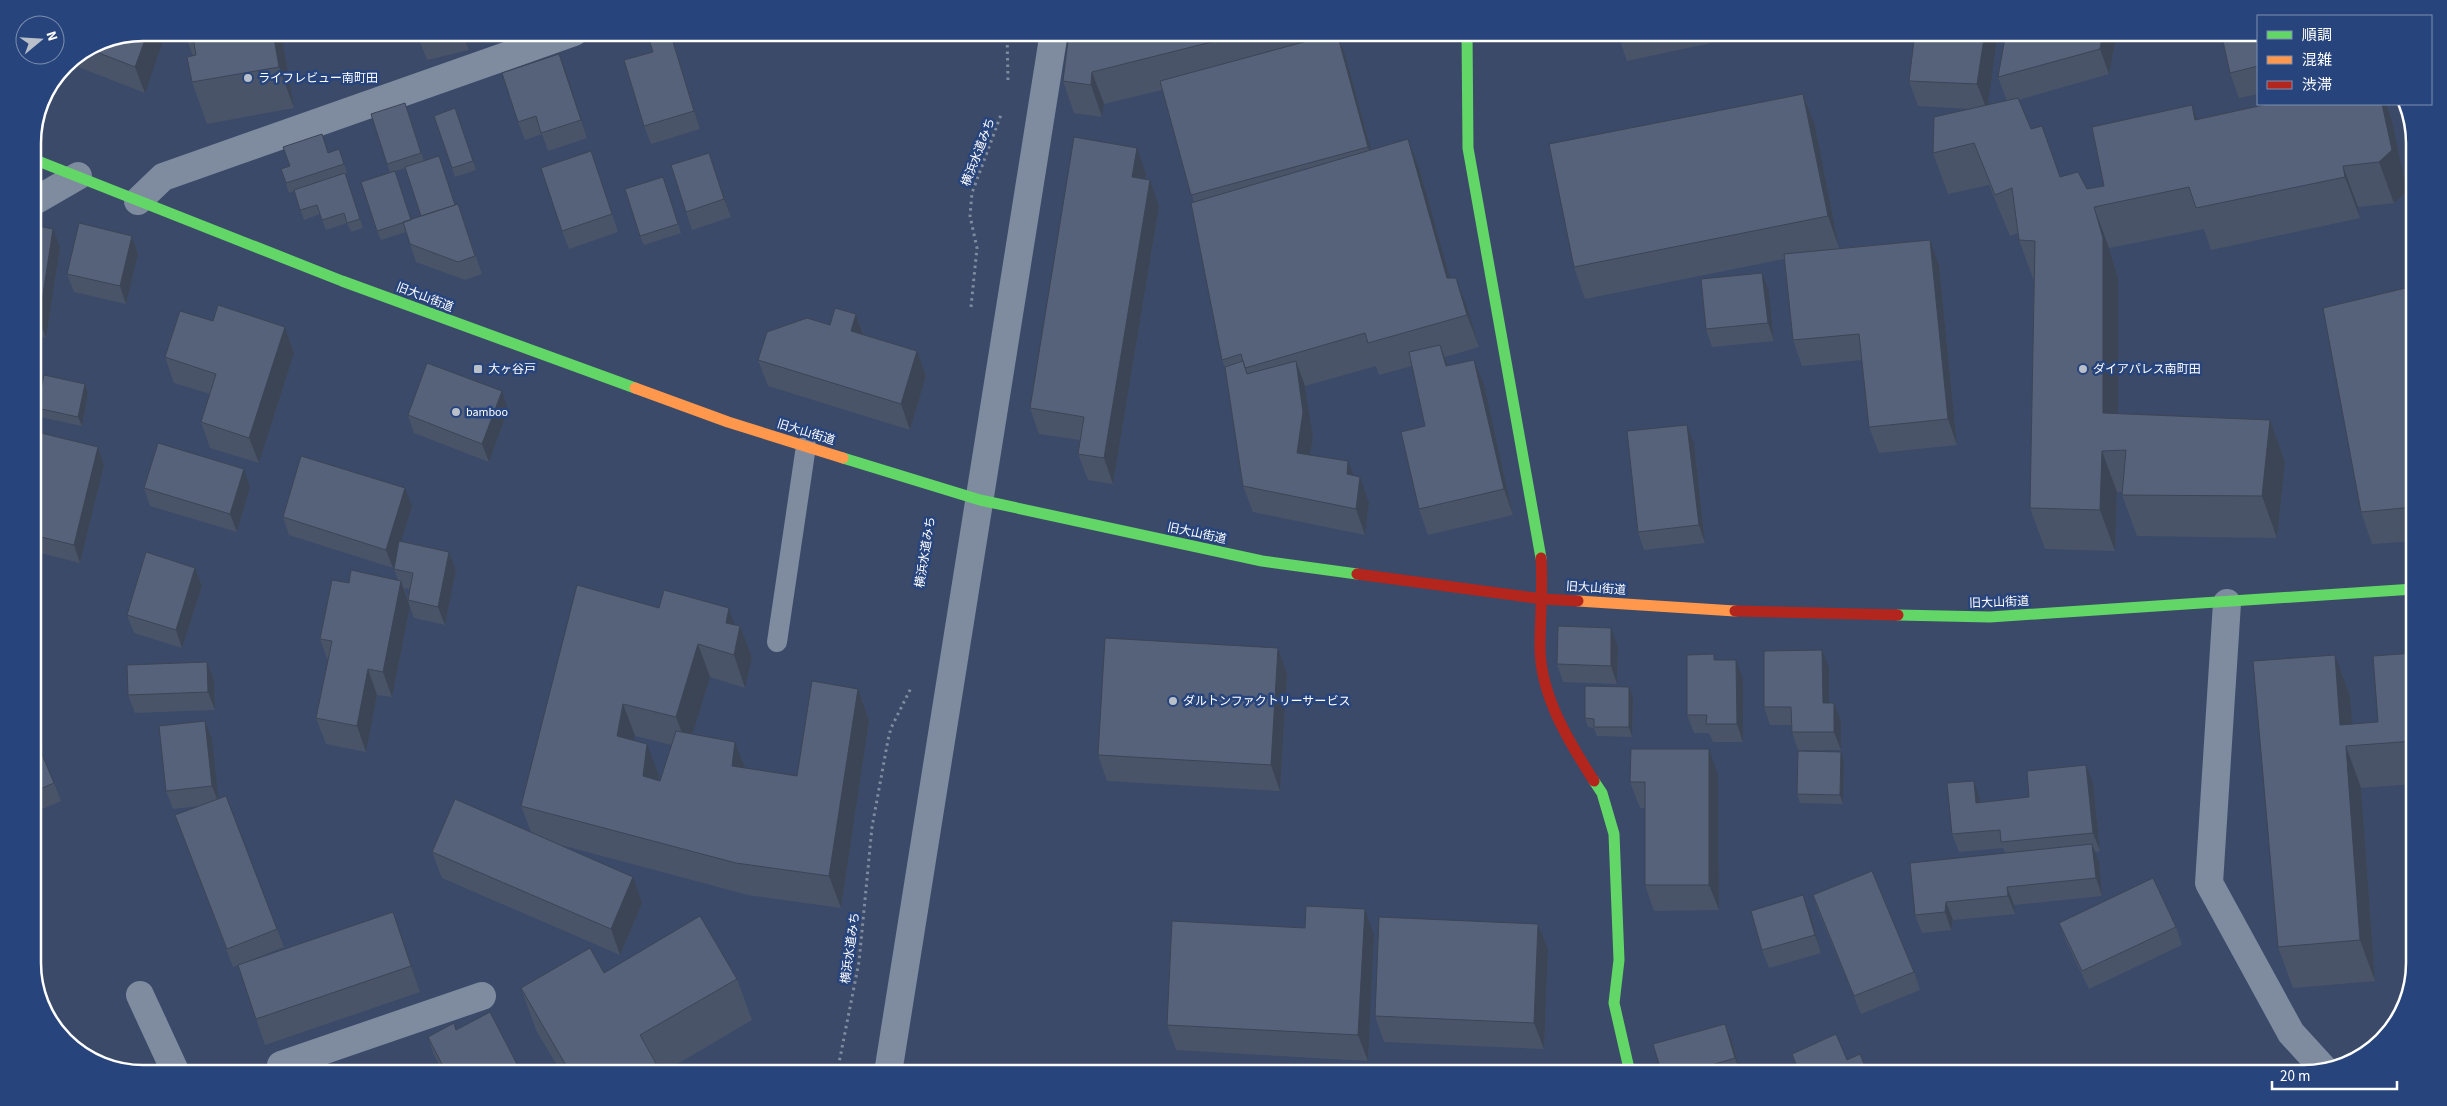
<svg xmlns="http://www.w3.org/2000/svg" width="2447" height="1106" font-family="'Source Sans 3','Noto Sans JP',sans-serif">
	<style>
		.lines { fill: none; stroke-linecap: round; stroke-linejoin: round }
		.path { stroke: #7f8b9f; stroke-width: 3; stroke-dasharray: 2.5 4; stroke-linecap: butt }
		.lane { stroke: #7f8b9f; stroke-width: 20 }
		.street { stroke: #7f8b9f; stroke-width: 28 }
		.fast { stroke: #63d668; stroke-width: 11 }
		.slow { stroke: #ff974d; stroke-width: 11 }
		.jam { stroke: #b3261e; stroke-width: 11 }
		.wall { fill: #4a5469; fill-rule: evenodd }
		.shaded-wall { fill: #3c4555 }
		.building { fill: #56627a; stroke: #3c4555 }
		.poi-dot { fill: #bac0ca; stroke: #27447c; stroke-width: 2 }
		.labels { text-anchor: middle; stroke-width: 5; stroke-linejoin: round; paint-order: stroke }
		.poi-label { font-size: 12px; fill: #fff; stroke: #27447c; text-anchor: start }
		.street-label { font-size: 12px; fill: #fff; stroke: #27447c }
		.rim { fill: none; stroke: #fff; stroke-width: 2.5 }
	</style>
	<rect width="100%" height="100%" fill="#3b4a68"/>
	<g class="lines">
		<path class="path" d="M1007,32L1008,82
			M971,307L977,248L970,216L972,193L1002,112
			M837,1073L859,962L872,827L888,740L891,728L911,688"/>
		<path class="lane" d="M777,642L806,446"/>
		<path class="street" d="M138,201L163,177L574,32
			M33,202L78,176
			M2227,603L2209,883L2291,1033L2323,1068
			M140,995L176,1073
			M284,1073L281,1065L482,996
			M888,1073L1054,32"/>
		<path class="fast" d="M1467,32L1468,148L1541,558
			M33,159L342,281L635,388
			M843,458L980,500L1262,561L1357,574
			M1898,615L1990,617L2414,589
			M1594,781L1602,793L1614,834L1619,960L1614,1003L1630,1073"/>
		<path class="slow" d="M635,388L728,422L843,458
			M1578,601L1735,611"/>
		<path class="jam" d="M1541,558C1543,588 1540,617 1540,647C1540,695 1569,742 1594,781
			M1357,574L1543,599L1578,601
			M1735,611L1898,615"/>
	</g>
	<path class="wall" d="M144,32L145,93L68,63L101,41Z
		M184,32H281L294,108L207,124L192,82L193,56Z
		M418,32H464L469,50L427,60L420,42Z
		M1069,32L1337,33L1346,58L1371,150L1420,171L1450,278L1468,310L1479,347L1445,357L1448,366L1484,385L1513,515L1428,535L1419,509L1425,426L1412,366L1379,375L1376,366L1305,386L1313,438L1310,455L1353,476L1369,503L1365,535L1253,512L1243,486L1225,367L1222,360L1194,202L1162,90L1104,104L1102,117L1074,113L1063,81Z
		M1617,32H1762L1627,61Z
		M1915,32H1998L1987,105L2007,101L1998,77L2117,32L2109,74L2018,100L2031,129L2060,177L2087,189L2104,186L2197,120L2268,104H2386L2392,121L2407,192L2394,203L2358,207L2360,218L2211,250L2204,229L2109,248L2118,279V414L2270,420L2285,462L2277,538L2137,536L2122,495V492H2117L2115,551L2045,549L2030,508L2034,281L2019,240L2018,233L2010,236L1989,185L1948,194L1933,153L1971,109L1918,106L1909,81Z
		M2258,32V94L2239,98L2230,73Z
		M675,48L700,129L651,144L644,126Z
		M559,54L587,138L548,151L542,134L525,140L518,122Z
		M1803,94L1815,126L1839,248L1930,240L1939,265L1957,445L1879,453L1869,427L1862,360L1802,366L1793,340L1784,259L1585,299L1574,267Z
		M405,103L424,161L455,205L458,204L482,274L465,280L416,262L406,232L381,240L377,231L390,172L387,164ZM406,168L421,216L411,220L395,171Z
		M455,108L476,170L455,177L434,116Z
		M339,149L347,173L345,174L363,228L351,232L347,223L326,230L320,214L304,220L294,191L289,193L281,169Z
		M709,153L731,217L692,230L686,212Z
		M597,169L618,232L569,249L562,231Z
		M1146,174L1145,179L1150,180L1159,206L1113,484L1088,480L1078,454L1080,440L1039,434L1030,408Z
		M666,186L681,233L644,245L640,236Z
		M33,225L53,229L60,247L46,338L33,336Z
		M132,236L138,254L126,304L74,292L67,274Z
		M2414,286V541L2372,544L2361,512Z
		M1769,291L1774,341L1712,347L1706,329Z
		M856,314L864,335L917,351L926,376L910,430L768,386L758,360L830,325Z
		M213,321L285,327L294,353L259,463L210,448L201,422L210,394L174,383L165,357Z
		M85,384L88,393L82,426L40,417L37,408Z
		M508,410L489,462L414,433L408,415Z
		M1687,425L1694,443L1705,543L1644,550L1638,532Z
		M98,447L104,465L80,563L33,551V466Z
		M250,487L237,532L150,506L144,488Z
		M412,506L401,541L449,552L456,570L445,625L414,618L410,607L392,697L377,695L366,752L326,744L316,718L328,661L320,639L349,583L398,580L394,569L397,555L393,568L289,535L283,517ZM404,588L410,589L408,599Z
		M195,568L202,586L182,648L134,633L127,615Z
		M659,608L740,626L752,658L745,688L710,677L692,734L744,768L797,776L858,689L869,721L841,908L748,895L561,845L642,903L620,955L442,878L432,852L531,832L521,806ZM635,736L672,745L660,781L658,780L659,776L634,740Z
		M1611,628L1618,646L1617,684L1563,682L1557,664Z
		M1278,648L1287,674L1280,791L1107,781L1098,755Z
		M2414,653V784L2361,788L2375,981L2293,988L2278,947L2335,655L2350,696L2352,724L2378,722Z
		M1716,660L1743,678V742H1713L1709,733H1694L1687,715Z
		M207,662L214,680L215,710L135,713L128,695Z
		M1829,668V703H1834L1841,721V750H1798L1792,732V725H1770L1764,707Z
		M1629,687L1633,697L1632,737L1597,736L1594,728L1588,727L1585,718Z
		M33,725L43,752L41,753L54,783L61,801L33,813Z
		M212,739L218,799L277,929L284,947L238,965L393,912L420,992L265,1045L238,965L233,967L182,833L199,806L173,809L166,791Z
		M1844,762L1843,804L1800,803L1797,794Z
		M1718,775L1719,910L1654,911L1645,885V808H1640L1630,782Z
		M2093,783L2100,851L2095,852L2099,862L2102,896L2014,905L2015,914L1953,920L1951,930L1922,933L1915,915L2005,853L2003,848L1959,852L1952,834L1980,799L1981,802L2029,797Z
		M1803,895L1810,913L1821,953L1769,968L1762,950Z
		M1813,895L1914,972L1920,990L1861,1014L1819,913Z
		M2059,923L2176,927L2182,945L2089,989L2066,941Z
		M1538,924L1548,949L1544,1049L1384,1042L1375,1016Z
		M1305,928L1374,935L1368,1061L1176,1050L1167,1025Z
		M604,973L737,979L752,1020L662,1073V1074H562L536,1030L521,988Z
		M456,1030L522,1074H444L434,1055L428,1037Z
		M1732,1042L1741,1074H1662Z
		M1792,1054L1847,1060L1868,1074H1799Z"/>
	<path class="shaded-wall" d="M148,32H166L145,93L135,67Z
		M273,32H281L294,108L279,67Z
		M462,32H464L469,50Z
		M670,32L675,48L700,129L694,111Z
		M1985,32H1998L1987,110L1977,84Z
		M2103,32H2117L2109,74L2100,49Z
		M1337,33L1346,58L1377,172L1368,147Z
		M559,54L566,72L587,138Z
		M1092,72L1104,104L1102,117L1091,85Z
		M1803,94L1815,126L1839,248L1828,216Z
		M2382,104H2386L2392,121L2407,192L2394,203L2379,162Z
		M2192,105L2207,146L2195,120Z
		M1408,139L1420,171L1459,310L1447,278Z
		M1137,148L1146,174L1141,203L1132,177Z
		M709,153L715,171L731,217L724,199Z
		M2343,166L2358,207L2360,218L2345,177Z
		M1150,180L1159,206L1113,484L1104,458Z
		M2094,207L2109,248L2118,279V451L2103,413Z
		M53,229L60,247L46,338L39,320Z
		M132,236L138,254L126,304L120,286Z
		M1930,240L1939,265L1957,445L1948,419Z
		M1762,273L1769,291L1774,341L1768,323Z
		M1456,278L1468,310L1479,347L1467,315Z
		M856,314L865,340L851,331Z
		M285,327L294,353L259,463L249,438Z
		M1440,345L1450,371L1446,366Z
		M917,351L926,376L910,430L901,404Z
		M1474,360L1484,385L1513,515L1504,489Z
		M1296,361L1305,386L1313,438L1306,479L1297,453Z
		M85,384L88,393L82,426L78,417Z
		M502,391L508,410L489,462L482,444Z
		M2270,420L2285,462L2277,538L2262,496Z
		M1687,425L1694,443L1705,543L1699,525Z
		M98,447L104,465L80,563L74,545Z
		M2102,451L2117,492L2115,551L2100,510Z
		M1348,461L1358,487L1347,474Z
		M244,469L250,487L237,532L230,514Z
		M1360,477L1369,503L1365,535L1356,509Z
		M405,488L412,506L393,568L386,550Z
		M449,552L456,570L445,625L438,607Z
		M195,568L202,586L182,648L176,630Z
		M401,581L410,607L392,697L383,672Z
		M729,608L738,635L740,626L752,658L745,688L734,655L726,623Z
		M1611,628L1618,646L1617,684L1611,666Z
		M698,644L710,677L688,749L676,717Z
		M1278,648L1287,674L1280,791L1271,765Z
		M1822,650L1829,668V721L1823,703Z
		M2335,655L2350,696L2354,746L2340,725Z
		M1736,660L1743,678V742L1737,724Z
		M207,662L214,680L215,710L208,692Z
		M368,669L377,695L366,752L357,726Z
		M1629,687L1633,697L1632,737L1629,727Z
		M858,689L869,721L841,908L829,876Z
		M1834,703L1841,721V750L1834,732Z
		M623,704L635,736L629,768L617,736Z
		M205,721L212,739L219,804L212,786Z
		M735,742L747,774L732,766Z
		M647,744L659,776L654,808L643,776Z
		M2346,746L2361,788L2375,981L2360,940Z
		M1709,749L1718,775L1719,910L1709,885Z
		M1841,752L1844,762L1843,804L1840,795Z
		M2086,765L2093,783L2100,851L2093,833Z
		M1974,781L1980,799L1982,821L1976,803Z
		M2092,844L2099,862L2102,896L2096,878Z
		M633,877L642,903L620,955L611,929Z
		M2007,887L2014,905L2015,914L2008,896Z
		M1803,895L1810,913L1821,953L1815,935Z
		M1946,902L1953,920L1951,930L1945,912Z
		M1365,909L1374,935L1368,1061L1358,1035Z
		M393,912L402,938L420,992L411,966Z
		M1538,924L1548,949L1544,1049L1534,1023Z
		M1725,1024L1732,1042L1741,1074L1735,1058Z"/>
	<path class="building" d="M144,32H148L135,67L89,49L101,41Z
		M192,32H273L279,67L192,82L187,57L196,55Z
		M418,32H460L420,42Z
		M659,32H670L694,111L644,126L624,60L653,52L648,36Z
		M1069,32H1251L1092,72L1091,85L1063,81Z
		M1617,32H1630L1617,35Z
		M1915,32H1985L1977,84L1909,81Z
		M2006,32H2103L2100,49L1998,77Z
		M2221,32H2258V66L2230,73Z
		M1337,33L1368,147L1191,195L1160,81Z
		M559,54L581,120L541,133L536,116L518,122L502,73Z
		M1803,94L1828,216L1574,267L1549,144Z
		M2018,98L2031,129L2042,126L2060,177L2078,172L2087,189L2104,186L2092,127L2192,105L2195,120L2268,104H2382L2392,150L2379,162L2343,166L2345,177L2196,208L2189,187L2094,207L2103,238V413L2270,420L2262,496L2122,495L2126,450L2102,451L2100,510L2030,508L2035,241L2019,240L2012,188L1995,195L1974,143L1933,153L1934,117Z
		M405,103L421,153L387,164L371,114Z
		M455,108L473,161L452,168L434,116Z
		M322,134L328,153L339,149L344,164L286,183L281,169L290,166L283,147Z
		M1074,137L1137,148L1132,177L1150,180L1104,458L1078,454L1084,417L1030,408Z
		M1408,139L1447,278H1456L1467,315L1368,343L1365,333L1245,368L1241,354L1222,360L1191,203Z
		M591,151L612,214L562,231L541,168Z
		M709,153L724,199L686,212L671,165Z
		M439,156L455,205L421,216L405,167Z
		M395,171L411,220L377,231L361,182Z
		M345,173L360,219L347,223L344,213L322,220L317,205L300,210L294,190Z
		M663,177L678,224L640,236L625,189Z
		M458,204L475,256L458,262L410,244L403,222Z
		M79,223L132,236L120,286L67,274Z
		M33,225L53,229L39,320L33,319Z
		M1930,240L1948,419L1869,427L1859,334L1793,340L1784,254Z
		M1762,273L1768,323L1706,329L1701,279Z
		M2414,286V507L2361,512L2323,308Z
		M218,305L285,327L249,438L201,422L216,374L165,357L180,311L213,321Z
		M835,308L856,314L851,331L917,351L901,404L758,360L767,332L807,318L830,325Z
		M1440,345L1446,366L1474,360L1504,489L1419,509L1401,432L1425,426L1409,352Z
		M1243,361L1247,374L1296,361L1303,412L1297,453L1348,461L1347,474L1360,477L1356,509L1243,486L1225,367Z
		M427,363L502,391L482,444L408,415Z
		M44,375L85,384L78,417L37,408Z
		M1687,425L1699,525L1638,532L1627,431Z
		M41,433L98,447L74,545L33,535V466Z
		M158,443L244,469L230,514L144,488Z
		M301,456L405,488L386,550L283,517Z
		M399,541L449,552L438,607L408,600L413,573L394,569Z
		M146,552L195,568L176,630L127,615Z
		M351,570L401,581L383,672L368,669L357,726L316,718L332,641L320,639L332,580L349,583Z
		M577,585L659,608L664,590L729,608L726,623L740,626L734,655L698,644L676,717L623,704L617,736L647,744L643,776L660,781L676,731L735,742L732,766L797,776L812,681L858,689L829,876L736,863L521,806Z
		M1558,626L1611,628V666L1557,664Z
		M1105,638L1278,648L1271,765L1098,755Z
		M1822,650L1823,703H1834V732H1792L1791,707H1764V651Z
		M2414,653V741L2346,746L2360,940L2278,947L2253,661L2335,655L2340,725L2378,722L2373,656Z
		M1714,654V660H1736L1737,724H1706L1707,715H1687V655Z
		M207,662L208,692L128,695L127,665Z
		M1585,686L1629,687V727H1594V719L1585,718Z
		M205,721L212,786L166,791L159,726Z
		M33,725L36,734L33,735Z
		M38,745L54,783L33,792V747Z
		M1631,749H1709V885H1645V782H1630Z
		M1798,751L1841,752L1840,795L1797,794Z
		M2086,765L2093,833L2001,842L2000,830L1952,834L1947,783L1974,781L1976,803L2029,797L2027,771Z
		M226,796L277,929L227,949L175,815Z
		M455,799L633,877L611,929L432,852Z
		M2092,844L2096,878L2007,887L2008,896L1946,902L1945,912L1915,915L1910,863Z
		M1872,871L1914,972L1854,996L1813,895Z
		M2153,878L2176,927L2082,971L2059,923Z
		M1803,895L1815,935L1762,950L1751,911Z
		M1306,906L1365,909L1358,1035L1167,1025L1172,921L1305,928Z
		M393,912L411,966L256,1019L238,965Z
		M700,916L737,979L640,1035L662,1074H571L521,988L590,948L604,973Z
		M1379,917L1538,924L1534,1023L1375,1016Z
		M44,1002H46L54,1027L51,1024Z
		M490,1012L522,1074H447L428,1037L454,1023L456,1030Z
		M1725,1024L1735,1058L1695,1070L1696,1074H1662L1653,1044Z
		M1836,1034L1847,1060L1860,1054L1868,1074H1800L1792,1054Z
		M1296,1066L1298,1074H1267Z"/>
	<g class="poi-dot">
		<circle cx="248" cy="78" r="5"/>
		<rect x="473" y="364" width="10" height="10" rx="2.5"/>
		<circle cx="2083" cy="369" r="5"/>
		<circle cx="456" cy="412" r="5"/>
		<circle cx="1173" cy="701" r="5"/>
	</g>
	<g class="labels">
		<g class="poi-label">
			<text x="258" y="82">ライフレビュー南町田</text>
			<text x="488" y="373">大ヶ谷戸</text>
			<text x="2093" y="373">ダイアパレス南町田</text>
			<text x="466" y="416">bamboo</text>
			<text x="1183" y="705">ダルトンファクトリーサービス</text>
		</g>
		<g class="street-label">
			<text transform="translate(978 152) rotate(-69)" y="4">横浜水道みち</text>
			<text transform="translate(425 297) rotate(21)" y="4">旧大山街道</text>
			<text transform="translate(806 432) rotate(17)" y="4">旧大山街道</text>
			<text transform="translate(1197 533) rotate(12)" y="4">旧大山街道</text>
			<text transform="translate(925 552) rotate(-81)" y="4">横浜水道みち</text>
			<text transform="translate(1596 588) rotate(4)" y="4">旧大山街道</text>
			<text transform="translate(1999 602) rotate(-2)" y="4">旧大山街道</text>
			<text transform="translate(850 948) rotate(-82)" y="4">横浜水道みち</text>
		</g>
	</g>
	<path d="M0 0H2447V1106H0ZM143 41H2304A102 102 0 0 1 2406 143V963A102 102 0 0 1 2304 1065H143A102 102 0 0 1 41 963V143A102 102 0 0 1 143 41Z" fill="#27447c" fill-rule="evenodd"/>
	<path class="rim" d="M143 41H2304A102 102 0 0 1 2406 143V963A102 102 0 0 1 2304 1065H143A102 102 0 0 1 41 963V143A102 102 0 0 1 143 41Z"/>
	<rect x="2257" y="15" width="175" height="90" fill="#27447c" stroke="#7d8fb0"/>
	<rect x="2267" y="31" width="25" height="8" fill="#63d668" stroke="#7d8fb0"/>
	<text x="2302" y="40" font-size="15" fill="#ffffff">順調</text>
	<rect x="2267" y="56" width="25" height="8" fill="#ff974d" stroke="#7d8fb0"/>
	<text x="2302" y="65" font-size="15" fill="#ffffff">混雑</text>
	<rect x="2267" y="81" width="25" height="8" fill="#b3261e" stroke="#7d8fb0"/>
	<text x="2302" y="90" font-size="15" fill="#ffffff">渋滞</text>
	<g transform="translate(40 40) rotate(72)"><circle r="24" fill="#27447c" stroke="#7d8fb0"/>
	<path d="M0-4L9 19L0 12L-9 19Z" fill="#bac0ca"/>
	<text y="-8" font-size="14" font-weight="bold" text-anchor="middle" fill="#ffffff">N</text>
	</g>
	<path d="M2272 1081v8h125v-8" fill="none" stroke="#ffffff" stroke-width="2.5"/>
	<text x="2280" y="1081" font-size="15" fill="#ffffff" stroke="#27447c" stroke-width="4" paint-order="stroke">20 m</text>
</svg>
